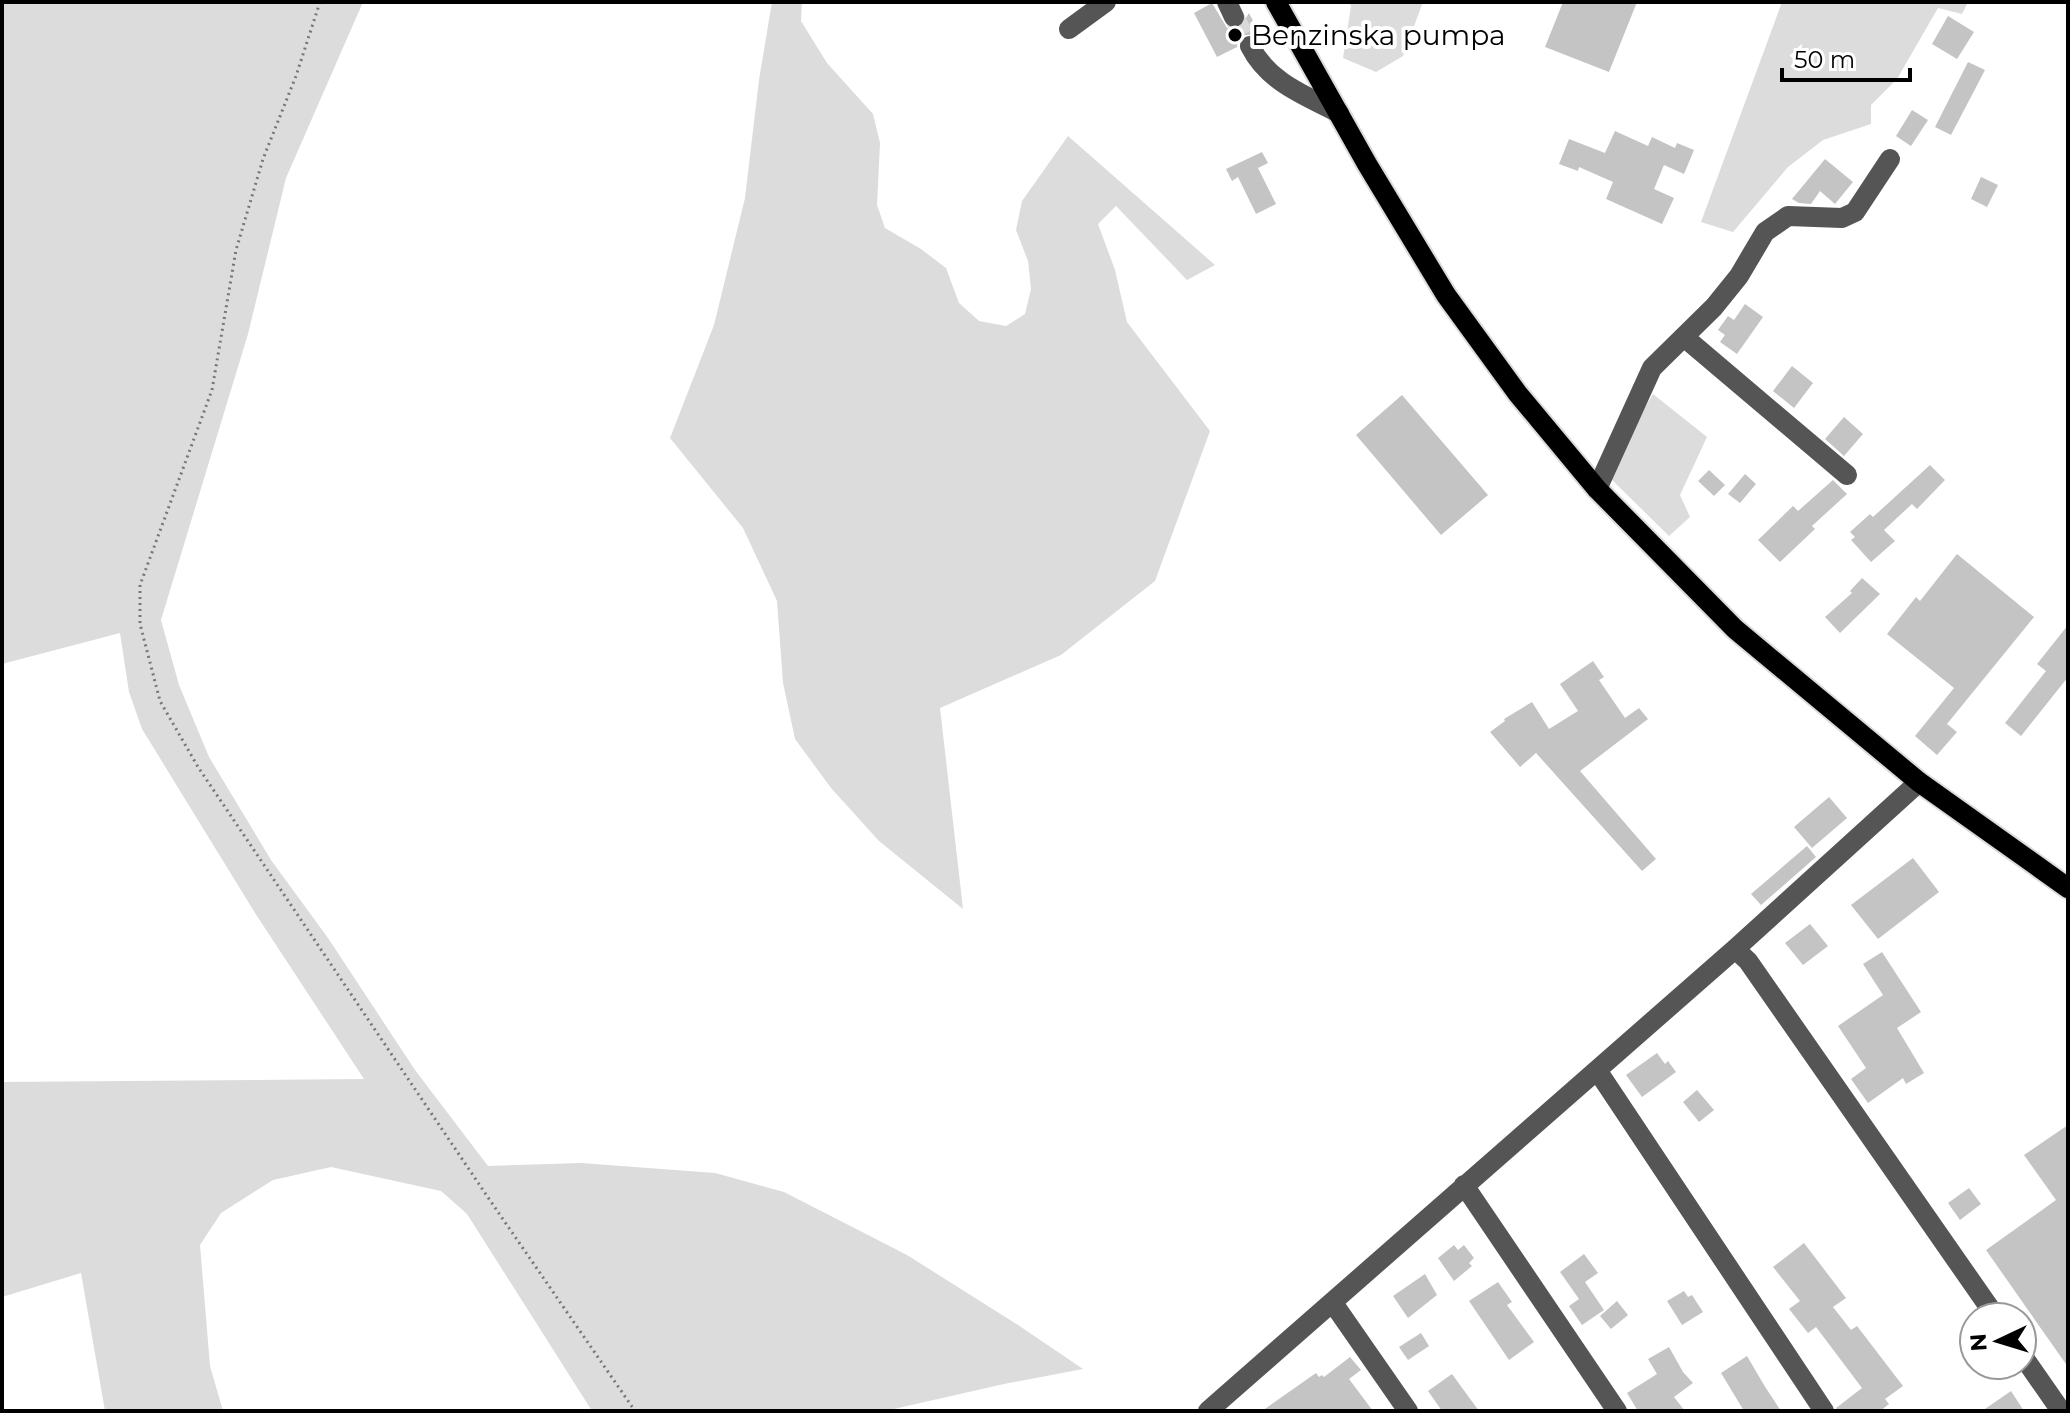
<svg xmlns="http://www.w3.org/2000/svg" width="2070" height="1413" font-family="Montserrat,sans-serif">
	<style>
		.green { fill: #dcdcdc }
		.building { fill: #c4c4c4 }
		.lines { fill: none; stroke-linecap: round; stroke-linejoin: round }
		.minor-tunnel { stroke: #d9d9d9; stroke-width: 20; stroke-dasharray: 20 10; stroke-linecap: butt }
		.major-casing { stroke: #dbdbdb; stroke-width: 24 }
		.path { stroke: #777; stroke-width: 3; stroke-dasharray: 2 4; stroke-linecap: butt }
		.minor { stroke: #555; stroke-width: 20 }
		.major { stroke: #000; stroke-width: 20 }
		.poi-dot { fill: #000; stroke: #fff; stroke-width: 3 }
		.labels { text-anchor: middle; stroke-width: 8; stroke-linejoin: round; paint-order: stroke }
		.poi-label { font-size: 28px; fill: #000; stroke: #fff; text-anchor: start }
	</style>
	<rect width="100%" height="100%" fill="#fff"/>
	<path class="green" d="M2,2H363L286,178L248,334L161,620L179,685L209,757L271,860L328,938L415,1070L488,1166L581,1163L715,1173L784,1192L907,1255L1018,1325L1083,1369L1004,1384L885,1411H592L467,1214L441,1191L331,1167L273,1180L221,1213L200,1245L210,1366L223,1411H105L81,1273L2,1297V1082L364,1079L255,913L142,729L129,692L120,633L2,664Z
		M772,2H802L801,21L827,63L873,114L880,143L877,205L885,228L921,249L946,268L959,303L979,321L1006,326L1025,314L1031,289L1028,261L1016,230L1022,201L1068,136L1215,265L1187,280L1116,206L1098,224L1115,270L1127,322L1210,431L1155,581L1061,655L940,708L963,909L879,841L831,788L795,739L783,683L777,601L743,528L670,438L714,325L745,198L759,80Z
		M1349,2H1423L1403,56L1376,72L1343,58L1351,6Z
		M1782,2H1968L1962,14L1938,8L1897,79L1871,105V124L1823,140L1788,167L1733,232L1701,222Z
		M1653,394L1707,437L1680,495L1690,517L1669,536L1612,480L1636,423Z"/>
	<path class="building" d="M1563,2H1637L1609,72L1545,47Z
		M1212,3L1227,28H1240L1249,13L1260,35H1244L1238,40L1237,47L1217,57L1194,13Z
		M1948,16L1974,32L1957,59L1932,44Z
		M1968,62L1985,70L1951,135L1935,127Z
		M1912,110L1928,120L1911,146L1896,136Z
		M1615,131L1648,146L1652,137L1675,148L1677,143L1694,150L1684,174L1664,165L1654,189L1674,198L1662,224L1606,199L1613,182L1579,167L1578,171L1559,164L1569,139L1605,153Z
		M1262,152L1268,163L1258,168L1276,204L1256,214L1238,177L1232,181L1226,169Z
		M1825,159L1853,182L1835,204L1820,191L1811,204L1799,203L1792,199Z
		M1981,177L1998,185L1987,207L1971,199Z
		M1745,304L1763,317L1737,354L1720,342L1725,335L1718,330L1728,316L1734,320Z
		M1792,366L1813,383L1794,408L1773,391Z
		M1402,395L1488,495L1441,535L1356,435Z
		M1844,417L1863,434L1844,456L1825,439Z
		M1930,465L1945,480L1917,509L1912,504L1884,530L1895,541L1871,562L1851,540L1855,537L1850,532L1870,514L1873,517Z
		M1709,470L1725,485L1714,496L1698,481Z
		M1745,474L1756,484L1740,503L1728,494Z
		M1833,480L1847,494L1812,526L1815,529L1780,562L1758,540L1793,506L1798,511Z
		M1957,554L2034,617L1947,724L1957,732L1937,755L1915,736L1954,688L1887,634L1916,597L1920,601Z
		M1862,578L1880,594L1840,633L1825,617L1852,593L1850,591Z
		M2068,625V677L2021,736L2005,723L2046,671L2037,664Z
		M1593,661L1604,677L1599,680L1625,718L1639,708L1648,719L1580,771L1656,859L1642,871L1536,753L1520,767L1490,732L1505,721L1504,719L1532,702L1549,729L1578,711L1560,684Z
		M1829,797L1847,818L1812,848L1794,827Z
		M1807,846L1816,857L1761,905L1751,894Z
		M1913,858L1939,892L1878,939L1851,905Z
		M1810,924L1828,946L1803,965L1785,943Z
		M1882,952L1921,1012L1897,1028L1924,1073L1906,1084L1903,1078L1868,1103L1851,1079L1866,1068L1838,1026L1883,995L1863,964Z
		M1657,1053L1665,1064L1668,1061L1676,1072L1642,1097L1626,1075Z
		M1697,1090L1714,1110L1699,1122L1683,1102Z
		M2068,1125V1367L1986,1250L2056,1200L2024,1155Z
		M1969,1188L1981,1204L1960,1220L1948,1203Z
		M1804,1243L1846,1298L1833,1307L1851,1330L1857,1326L1903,1386L1885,1399L1889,1404L1880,1411H1837L1836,1408L1862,1388L1816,1327L1808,1333L1789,1309L1800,1301L1773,1267Z
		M1454,1245L1458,1250L1464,1245L1474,1258L1469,1263L1472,1266L1454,1281L1438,1258Z
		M1584,1254L1598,1273L1585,1282L1604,1310L1582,1325L1569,1306L1579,1299L1560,1272Z
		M1425,1274L1437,1295L1408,1318L1393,1296Z
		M1498,1282L1512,1302L1507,1305L1534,1342L1509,1360L1469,1301Z
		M1684,1291L1688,1297L1692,1295L1703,1312L1682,1325L1667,1301Z
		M1617,1301L1628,1315L1611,1329L1600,1316Z
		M1421,1333L1429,1346L1408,1360L1399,1347Z
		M1669,1347L1683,1372L1693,1383L1674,1397L1685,1411H1638L1627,1393L1657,1374L1648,1359Z
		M1747,1356L1764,1385L1781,1411H1744L1721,1373Z
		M1350,1357L1361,1370L1349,1379L1373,1411H1262L1316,1373L1319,1377L1322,1375L1324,1377Z
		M1452,1374L1479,1411H1442L1428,1391Z
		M2011,1391L2024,1411H1982Z"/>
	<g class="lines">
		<path class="minor-tunnel" d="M1234,17L1250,46"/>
		<defs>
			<path id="major" d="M1276,2L1367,164L1446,295L1518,394L1597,489L1735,629L1919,782L2068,888"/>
		</defs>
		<use href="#major" class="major-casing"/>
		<path class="path" d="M320,2L296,76L263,159L236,250L212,390L140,585V624L160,701L198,767L487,1196L635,1411"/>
		<path class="minor" d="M1227,2L1234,17
			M1069,29L1106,2
			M1250,46C1268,82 1304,95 1339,113
			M1684,337L1847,475
			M1597,489L1652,368L1714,307L1739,276L1765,232L1788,216L1842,218L1855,212L1890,159
			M1735,949L1748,961L1996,1317
			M1597,1070L1824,1411
			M1464,1185L1617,1411
			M1333,1303L1408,1411
			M2022,1355L2061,1411
			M1208,1411L1735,949L1919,782"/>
		<use href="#major" class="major"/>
	</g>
	<circle class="poi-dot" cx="1235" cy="35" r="8"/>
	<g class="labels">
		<g class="poi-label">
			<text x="1251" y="45">Benzinska pumpa</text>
		</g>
	</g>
	<rect width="2070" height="1413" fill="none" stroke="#000000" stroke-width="8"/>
	<g transform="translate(1998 1341) rotate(266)"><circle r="38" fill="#ffffff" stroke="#999999" stroke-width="2"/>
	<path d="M0-6L14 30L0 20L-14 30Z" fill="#000000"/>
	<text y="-12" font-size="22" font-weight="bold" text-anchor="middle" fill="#000000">N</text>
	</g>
	<path d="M1782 68v12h128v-12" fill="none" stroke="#000000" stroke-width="4"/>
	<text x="1794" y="68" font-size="24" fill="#000000" stroke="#ffffff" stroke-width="6" paint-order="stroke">50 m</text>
</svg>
